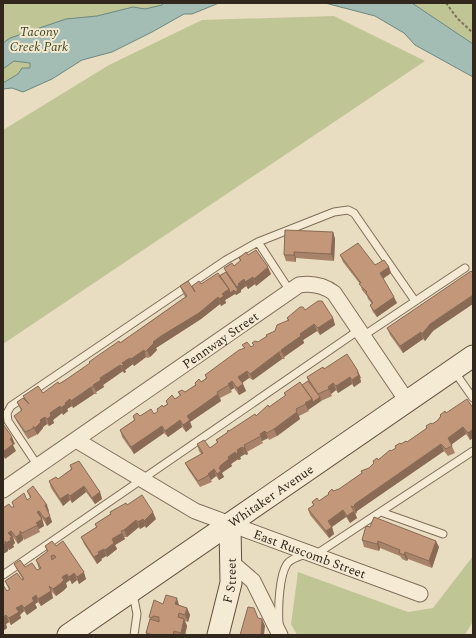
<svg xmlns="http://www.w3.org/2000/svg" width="476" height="638" font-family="Spectral,serif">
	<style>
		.green { fill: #c0c596 }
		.water { fill: #a3bcb4; stroke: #6b8881 }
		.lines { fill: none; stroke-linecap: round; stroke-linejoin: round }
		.lane-casing { stroke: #806e5a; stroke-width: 9 }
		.street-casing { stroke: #806e5a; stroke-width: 17 }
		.secondary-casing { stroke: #62503e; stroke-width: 23 }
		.path { stroke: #806e5a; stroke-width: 2; stroke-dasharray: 3 2; stroke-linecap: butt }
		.lane { stroke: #f5ead3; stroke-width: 7 }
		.street { stroke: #f5ead3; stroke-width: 15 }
		.secondary { stroke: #f5ead3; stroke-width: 21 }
		.wall { fill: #a88369 }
		.shaded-wall { fill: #886a55 }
		.building { fill: #c3987a; stroke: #886a55; fill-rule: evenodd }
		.labels { text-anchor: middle; stroke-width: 4; stroke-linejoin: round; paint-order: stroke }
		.park-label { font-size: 13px; font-style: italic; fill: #424c26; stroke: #f1e7cf }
		.street-label { font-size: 13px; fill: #31271d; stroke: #f1e7cf }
	</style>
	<rect width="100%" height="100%" fill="#e9ddc1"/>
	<path class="green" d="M3,3H207L76,56L44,77L3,85Z
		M381,3H473V57Z
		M334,16L425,61L3,344V130L109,65L202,20Z
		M473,556V621L465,635H297L291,624L298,572L408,612L433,608Z"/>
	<path class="water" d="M164,3H219L192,14H184L152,32L112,52L82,60L52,79L23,92L12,88L3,89V83L18,74L22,68H30V63L14,61L3,69V43L10,38L66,19L97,16L133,7L145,9L162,5Z
		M325,3H412L473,44V77L415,45L404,33L375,16Z"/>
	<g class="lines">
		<defs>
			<path id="lane" d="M258,242L290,291
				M363,336L465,268
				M454,371L473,398
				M38,466L8,421L7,413L11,406L226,260L258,242L334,212L348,210L354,213L415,301
				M381,512L443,534
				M315,555L473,451
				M3,575L359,330
				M133,594L137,614L134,635
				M279,623C278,609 279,576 287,564C290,559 300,556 306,554"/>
			<g id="street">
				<path id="s1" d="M76,440L195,511L420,594"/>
				<path id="s2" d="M3,490L299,285C312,283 323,285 334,293L407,401"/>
				<path d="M231,562L253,581L280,635"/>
			</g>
			<g id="secondary">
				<path id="s3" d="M68,635L473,356"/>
				<path id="s4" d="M218,635L231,583L230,525"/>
			</g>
		</defs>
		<use href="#lane" class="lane-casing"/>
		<use href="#street" class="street-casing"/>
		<use href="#secondary" class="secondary-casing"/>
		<path class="path" d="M446,3L457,18L473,33"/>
		<use href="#lane" class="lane"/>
		<use href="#street" class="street"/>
		<use href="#secondary" class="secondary"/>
	</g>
	<path class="wall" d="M333,232L335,239L334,261L296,258V262L286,261L284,255Z
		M248,255L271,274L256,286L255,284L248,289L246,286L241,290V292L236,295L235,294L225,300L226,303L221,306L220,304L201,319L156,348L157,350L150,357L147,358L146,357L134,366L133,364L125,370L126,372L124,373L123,371L103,385L104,387L96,392L97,394H94L73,408L72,406L67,409L68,411L63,415L62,413L53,420L54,423L49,426L47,424L43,427V428L39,433L37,435L36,433V435L28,439L17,422L14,416L21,411L17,402L24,399L23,396L43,393L67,379L89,364V362L120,343L185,297L183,293L180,286L193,289L219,276L226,272L224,268L234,266L240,261L239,258Z
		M340,255L375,265L389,267L391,273L383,279L397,303L377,317L373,312L370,305L372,304L368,299L367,296L362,290L360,284L343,262Z
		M305,310L333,318L335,325L320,335L317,331L303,340L304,343L284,357L285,359H282L253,380L249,378L242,382L246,391L239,395L234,388L231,390L232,392L220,398L221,401L190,422L192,427L186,432L182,427L168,437L164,433L134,454L122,437L120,430L134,420L133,416H140L154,414L158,411L157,409L163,407L167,404L166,401L175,399L180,396L178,392H185L195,385V383L201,382L206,378L205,375L244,348L242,345L251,347L267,337L266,335L275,331L288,321L287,318Z
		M387,328L433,331L425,341L423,339L403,353L390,335Z
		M324,369L361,378H360L361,382L354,387L352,384L338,393L336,390L331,394L332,396L321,401L308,410L309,411L299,416L300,419L277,436L269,440L268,438L262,441L263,443L247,452L248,454L246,455L245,454L240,457L241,459L238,460V459L231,464L232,466L223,472L222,473L224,477L219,480L216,476L211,480L212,482L200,487L188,469L185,463L201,454L199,451L197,444L210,448L217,443L216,440L229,431L256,416L285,396L284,393L302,385L308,381L307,377Z
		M473,408V438L470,440L466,434L451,444L455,453L448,456L444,451L357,511L356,514L355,513L357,518L350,523L346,517L332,527L334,534L329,538L310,515L308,509L313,505L312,502L319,501L328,495V493L339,489L362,473L361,471L369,468L374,463L373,461L378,460L396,448L395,446L407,442L427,428L426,426L432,424L437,421L441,416L440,415Z
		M70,465L100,492L102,499L95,504L86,492L72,503L70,500L63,506L51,488L49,481L58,479L71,469Z
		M27,491L49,511L48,512L52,522L47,526L42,518L44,526L39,529L40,532L24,540L23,538V540L18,544L13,537V538L15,543L13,545L14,547L9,550L8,548V551L3,554V508L14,507L30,498Z
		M127,505L156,519L146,528L145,526L140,529L139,527L127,537H124L125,539L115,545L117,549L107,557L106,556L101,559L102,560L97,564L84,544L81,537L96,527L95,524L110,514V512Z
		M366,526L439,547L432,568L408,559L407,561L404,560L402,559L400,556L380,548L379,551L364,547L362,540Z
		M45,546H56L86,579L79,584L77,580L72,584L70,580L66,583L67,587L63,591L56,596L52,592L53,598L41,606L38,602L35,604L37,608L27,615L24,611L20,615L21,618L11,625L9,622L6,624L7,628L3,631L7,591L9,590L5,581L23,580L17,570L14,564L25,567L37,570L39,569L36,560L47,552Z
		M163,604L179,605L187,608L190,615L188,622L185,621L187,626L185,635H147L146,633L150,619L149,617Z"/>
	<path class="shaded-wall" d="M333,232L335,239L334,261L331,254Z
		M294,252L296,258V262L294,255Z
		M268,267L271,274L256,286L254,279Z
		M389,267L391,273L382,279L380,273Z
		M253,277L255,284L248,289L245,282Z
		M244,279L246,286L241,290V292L236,295L235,292L238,290L237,287L238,284Z
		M229,289L234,290L235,294L225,300L226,303L221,306L219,299L222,294Z
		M473,295V304L433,331L425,341L422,334L430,324Z
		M218,297L220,304L201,319L156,348L157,350L150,357L147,350L153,342Z
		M394,297L397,303L377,317L374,311Z
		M333,318L335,325L320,335L318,328Z
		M314,324L317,331L303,340L304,343L284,357L281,350L300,334Z
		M421,332L423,339L403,353L400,346Z
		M144,350L146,357L134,366L131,359Z
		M279,352L282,359L253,380L250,374Z
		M130,358L133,364L125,370L126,372L124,373L121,366L122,363Z
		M120,365L123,371L103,385L104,387L96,392L93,385L100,378Z
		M247,371L249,378L241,384L238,377Z
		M358,371L361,378H360L361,382L354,387L352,380L357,372Z
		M350,377L352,384L338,393L336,386Z
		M232,381L234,388L231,390L228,384Z
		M333,383L336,390L331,394L328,387Z
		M243,384L246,391L239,395L237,388Z
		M91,387L94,394L73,408L71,401Z
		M218,394L221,401L190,422L192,427L186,432L183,425L187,416Z
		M320,397L321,401L308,410L305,403L312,399Z
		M70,399L72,406L67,409L68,411L63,415L61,408L65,403Z
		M60,406L62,413L53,420L54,423L49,426L47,419L50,413Z
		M297,412L300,419L277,436L274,429Z
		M45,417L47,424L43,427V428L37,435L34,428L40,420Z
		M180,420L182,427L168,437L165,431Z
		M162,426L164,433L134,454L131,447Z
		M463,427L466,434L451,445L448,438Z
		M473,429V438L470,440L468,433Z
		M265,431L268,438L262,441L260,434Z
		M12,437L15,444L13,445L16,451L5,459L3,454V452L10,439Z
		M441,444L444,451L357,511L356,514L354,507L355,504Z
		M242,447L245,454L240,457L241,459L238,460L236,454L237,450Z
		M245,447L248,454L246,455L243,448Z
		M235,452L238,459L231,464L232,466L223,472L222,473L224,477L219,480L217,474L219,468L228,457Z
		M214,469L216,476L211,480L208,474Z
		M84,486L86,492L72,503L70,496Z
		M100,492L102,499L95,504L92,498Z
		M68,494L70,500L63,506L60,499Z
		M45,505H47L49,511L48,512Z
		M343,510L346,517L330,528L328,521Z
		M39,511L42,518L40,519L37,512Z
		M354,511L357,518L350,523L347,516Z
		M153,512L156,519L146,528L144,521Z
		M50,516L52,522L47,526L45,519Z
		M42,519L44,526L39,529L36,523Z
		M143,519L145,526L140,529L138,522Z
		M136,520L139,527L127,537L124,530Z
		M332,527L334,534L329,538L326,531Z
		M11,531L15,543L13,545L14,547L9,550L6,543L8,533Z
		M20,531L23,538V540L18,544L16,537Z
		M122,533L125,539L115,545L117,549L107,557L105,550L112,539Z
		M5,541L8,548V551L3,554V546Z
		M378,541L380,548L379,551L377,544Z
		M436,541L439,547L432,568L429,561Z
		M104,549L106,556L101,559L102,560L97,564L94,557L98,552Z
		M405,552L408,559L407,561L404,555Z
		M84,572L86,579L79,584L77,577Z
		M74,573L77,580L72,584L69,577Z
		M67,574L70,580L66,583L67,587L63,591L56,596L53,589L62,577Z
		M49,586L53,598L41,606L38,599Z
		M36,595L38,602L35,604L37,608L27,615L24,608L32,598Z
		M177,598L179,605L178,611L175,604Z
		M22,605L24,611L20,615L21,618L11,625L9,618L16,608Z
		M187,608L190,615L188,622L185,615Z
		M6,615L9,622L6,624L7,628L3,631V617Z
		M184,619L187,626L185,635H182L181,633Z
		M262,619L265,626L264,635H261Z"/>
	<path class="building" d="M285,230L333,232L331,254L294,252V255H284Z
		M358,243L375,265L384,260L389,267L380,273L394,297L374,311L370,305L373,303L366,293L367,292L359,284L361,283L340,255Z
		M256,250L268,267L254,279L253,277L245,282L244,279L238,284L239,285L237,287L224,268L232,263L234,266L241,260L239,258L246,252L248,255Z
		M471,271L473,273V295L430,324L422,334L421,332L400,346L387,328Z
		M226,272L238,290L235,292L234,290L230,293L229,289L219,276Z
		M218,273L229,289L222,294L224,296L219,299L218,297L199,313L161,336L153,342L154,343L145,352L144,350L131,359L130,358L122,363L124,365L121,366L120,365L100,378L101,380L93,385L94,387H91L71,401L70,399L65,403L66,404L61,408L60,406L50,413L51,416L47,419L45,417L40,420L41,422L36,427L34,428L33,426L34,428L25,432L14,416L22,410L17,402L23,398L29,404L23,396L38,386L43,393L58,382L59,384L67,379L90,363L89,362L96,357L119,341L120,343L187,296L180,286L188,281L195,292L192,286L199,281L201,284Z
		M318,301H322L333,318L318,328L314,324L300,334L301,336L281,350L282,352H279L250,374L247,371L238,377L243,384L237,388L232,381L228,384L229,385L217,392L218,394L187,416L190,420L183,425L180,420L165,431L162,426L131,447L120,430L135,420L133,416L137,413L140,416L151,409L154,414L158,411L157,409L160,407L162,405L163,407L168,404L166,401L172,395L175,399L181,395L178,392L182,390L185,392L196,385L195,383L199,379L201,382L207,378L205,375L239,350L245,348L242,345L247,342L251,347L254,345L252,343L255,341L258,342L267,336L266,335L275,331L277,325L289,320L287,318L300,307H303L305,310Z
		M347,354L358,371L357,372L359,375L352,380L350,377L336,386L333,383L328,387L329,389L318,394L307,377L323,367L324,369Z
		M308,381L320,397L313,402L312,399L302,385Z
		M300,382L312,399L305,403L306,404L296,409L297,412L274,429L267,433L265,431L260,434L261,436L244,445L245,447L243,448L242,447L237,450L238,452L236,454L235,452L228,457L229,459L221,465L219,468L221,471L217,474L214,469L208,474L209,475L198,481L185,463L203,453L197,444L204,440L210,448L218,442L216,440L227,433L228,430L229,431L255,414L256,416L268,405L269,407L286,395L284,393Z
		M467,399L473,408V429L468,433L463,427L448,438L452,446L446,449L441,444L355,504L354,507L351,506L354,511L347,516L343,510L328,521L332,527L326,531L308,509L314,505L312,502L317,498L319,501L329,494L328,493L332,489L333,491L339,489L362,473L361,471L369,468L374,463L373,461L377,458L378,460L390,450L391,451L396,448L395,446L400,443L401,444L406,441L407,442L427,428L426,426L431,423L432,424L437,421L441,416L440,415L445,411L446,413Z
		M3,424L12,437L10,439L13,444L3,452Z
		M79,461L100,492L92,498L84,486L70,496L68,494L60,499L49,481L56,477L58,479L72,469L70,465Z
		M33,486L47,505H45L50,516L45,519L39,511L37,512L42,519L36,523L38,525L22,533L20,531V534L16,537L11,531L8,533L12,537L10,538L11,540L6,543L5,541V544L3,546V508L9,504L11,507H14L12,502L24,493L27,500L30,498L31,497L27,491Z
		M142,495L153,512L144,521L143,519L138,522L136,520L124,530L121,531L122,533L112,539L114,543L105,550L104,549L98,552L99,554L94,557L81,537L97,527L95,524L111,514L110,512L126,503L127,505Z
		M374,517L436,541L429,561L405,552L404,555L402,554L399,553L400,550L378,541L377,544L362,540L366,526L370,527Z
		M52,541L56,546L63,541L84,572L77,577L74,573L69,577L67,574L62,577L64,580L60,584L53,589L49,586L51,591L38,599L36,595L32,598L34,601L24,608L22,605L16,608L19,612L9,618L6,615L3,617V585L7,591L10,589L5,581L17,573L22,580L24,579L14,564L20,560L25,567L32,563L37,570L41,568L36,560L48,551L45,546ZM54,555L56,557L52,560L51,556Z
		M166,595L177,598L175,604L187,608L185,615L179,613L178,617L184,619L181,633L174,631L173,635H153L146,633L150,619L159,622V617L153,616L152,618L149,617L154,600L163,604Z
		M248,607L254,608L258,618L262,619L261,635H262H240Z"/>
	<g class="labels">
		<g class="park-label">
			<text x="39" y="36">Tacony<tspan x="39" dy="15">Creek Park</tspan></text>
		</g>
		<g class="street-label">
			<text dy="5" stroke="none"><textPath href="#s2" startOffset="264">Pennway Street</textPath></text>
			<text dy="5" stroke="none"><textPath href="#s3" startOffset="246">Whitaker Avenue</textPath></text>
			<text dy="5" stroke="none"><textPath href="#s1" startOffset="261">East Ruscomb Street</textPath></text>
			<text dy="5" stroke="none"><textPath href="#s4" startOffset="56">F Street</textPath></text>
		</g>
	</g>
	<rect width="476" height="638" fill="none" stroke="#31271d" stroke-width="8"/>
</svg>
